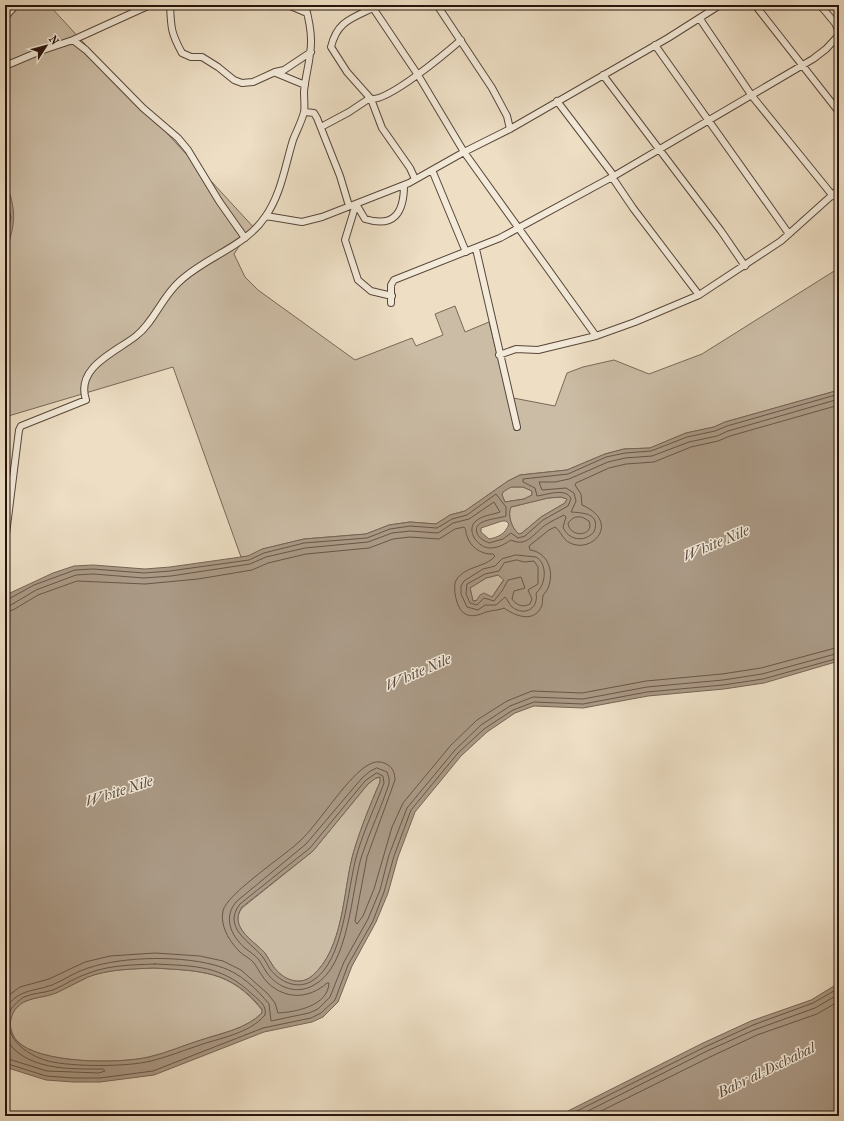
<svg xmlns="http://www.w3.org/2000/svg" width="844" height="1121" font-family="'IM FELL French Canon',serif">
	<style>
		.green { fill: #cbbca5; stroke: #796858 }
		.water { fill: #aa9985; stroke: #766455; fill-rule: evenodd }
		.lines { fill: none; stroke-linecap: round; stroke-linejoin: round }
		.shore { stroke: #685648; stroke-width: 1 }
		.street-casing { stroke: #58463a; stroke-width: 8 }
		.street { stroke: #f3ead9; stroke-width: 6 }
		.labels { text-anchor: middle; stroke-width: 3; stroke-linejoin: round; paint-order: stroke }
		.water-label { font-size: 15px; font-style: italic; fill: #5b493c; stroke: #f3ead9 }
	</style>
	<rect width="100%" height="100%" fill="#eddec4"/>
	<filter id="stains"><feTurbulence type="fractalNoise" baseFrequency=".005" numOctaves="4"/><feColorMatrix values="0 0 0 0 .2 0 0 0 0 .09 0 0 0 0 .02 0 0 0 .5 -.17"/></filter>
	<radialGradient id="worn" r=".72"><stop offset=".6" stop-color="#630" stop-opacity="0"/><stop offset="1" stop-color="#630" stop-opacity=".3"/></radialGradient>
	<path class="green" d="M5,5H49L257,231L240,245L234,254L245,277L258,290L355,360L412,338L416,346L443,335L435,314L455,306L465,332L489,322L508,397L555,406L567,373L583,367L614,360L649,374L702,354L839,268V390L725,422L714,427L686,433L650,448L624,449L605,454L567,470L520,475L508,481L465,511L450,515L436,524L410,522L389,525L366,534L304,539L263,549L249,556L241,557L173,367L5,417V255C14,226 15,208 5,179Z
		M511,487H523L532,491V495L524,499L505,502L502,495L503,491Z
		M561,497L567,499L565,503L541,517L522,533L519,534C512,529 507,515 511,507L548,498Z
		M498,575L504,579L492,597L473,601L470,588L486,578Z
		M380,777V782C370,805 360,830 353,854C343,891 344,949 312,976C299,987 282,979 273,966C270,962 268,957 265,953C254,941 228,927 242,908L313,851L368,784L374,779Z
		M154,968C201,971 230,970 262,1010V1013C246,1029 222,1033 201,1040C184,1045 167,1053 149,1057C119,1064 39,1064 17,1041C5,1027 10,1008 26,1001C35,997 46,997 56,993C67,988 77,982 88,977C109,969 132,969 154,968Z"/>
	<path class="water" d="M5,179C17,213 16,221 5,255Z
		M839,390V661L764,683L724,689L648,696L583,708L534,706L515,713L487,732L461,756L415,812L398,857L388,893L376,922L352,966L338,1002L323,1017L312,1022L264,1032L154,1075L100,1082H73L46,1080L5,1067V598L10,593L53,573L74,566L93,565L145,569L170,567L248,556L262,549L304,539L366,534L389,525L410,522L436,524L450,515L465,511L508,481L520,475L567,470L605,454L624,449L650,448L686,433L714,427L725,422ZM511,487H523L532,491V495L524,499L505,502L502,495L503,492ZM561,497L567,499L565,503L541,517L522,533L519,534C512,529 507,515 511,507L548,498ZM502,521H506L509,524C505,534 499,537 489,539L481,532V528ZM498,575L504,580L492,597L484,593L480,595L476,601H473L470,588L486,578ZM380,777V782C370,805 360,830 353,854C343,891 344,949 312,976C299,987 282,979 273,966C270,962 268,957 265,953C254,941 228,927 242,907L313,851L368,784L376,778ZM154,968C200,971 231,970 262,1009V1013C246,1029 222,1033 201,1040C184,1045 167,1053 149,1057C119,1064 39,1064 17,1041C5,1027 10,1008 26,1001C35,997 46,997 56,993C67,988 77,982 88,977C109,969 132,969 154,968Z
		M839,983V1116H558L703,1043L751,1021L811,1000Z"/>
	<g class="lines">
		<path class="shore" d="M5,191L11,218L5,241
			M576,517H582L589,521C595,537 569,538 568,523L572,519Z
			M516,555L536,557C548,564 546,585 536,593C539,608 525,617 512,607C509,604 508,600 505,597L496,605H485L478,610L467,607L461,594V586L464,581L483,569L495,566L502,559Z
			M517,560L524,562L534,561L538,567V584L528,590L532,599L530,604C523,608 516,605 512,599L514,591L525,588L521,577L508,580L502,591L494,601L484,598L477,605L470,603L466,594L467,584L485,574L499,571L504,563Z
			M5,601L34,585L75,570L93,569L144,573L170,571L249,560L264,553L304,543L367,538L390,529L410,526L437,528L452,519L467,515L496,494L506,507V516C499,519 472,519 477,533C479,539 485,541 489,543L503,539L511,533L518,538L525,536L543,520L568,506L571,499C567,487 546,495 537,496L535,488L523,482V479L568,474L606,457L625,453L651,451L687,437L715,431L727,426L839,394
			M5,606L11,605L36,590L76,575L93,574L144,578L171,576L250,564L266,557L305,548L368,542L392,533L410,531L438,533L453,523L469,519L494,502L500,512C492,515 483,515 476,521C465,530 478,548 490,548C498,548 505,544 511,540C528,548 534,532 547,524C552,521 558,518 564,515L566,517L563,527C568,540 584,543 594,532C601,513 583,513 571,512L576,501L574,493L566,488L542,490L539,482H555L569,479L608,462L625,458L652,456L689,442L717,436L728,431L839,399
			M5,612L13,610L38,595L77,581L145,584L198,579L252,570L268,563L306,554L369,548L393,539L410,537L439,539L455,529L464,527C467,530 465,532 467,536C470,547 482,555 493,554L495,556C486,568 461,566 455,583C454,589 455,596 457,602C462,618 473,618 486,612C492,610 497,611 504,608C515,616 535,624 542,605C543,602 542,599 543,596C544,593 547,591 548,588C555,571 547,552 530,550L529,546L549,530L555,527C561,531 562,539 570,543C593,554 621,522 582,505L581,494L575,485L576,483L609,468L626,464L654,462L691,447L718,441L730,436L839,405
			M377,768L387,772L389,778V784C381,808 370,831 362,855C351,889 350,966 314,985C297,995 278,988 267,973C264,969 262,964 259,960C255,955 250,952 245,948C230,935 223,916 237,901L306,844L362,778L369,772Z
			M377,773L383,776L384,783C375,807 364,830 357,854C347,888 345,962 312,981C297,990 280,982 270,969C267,964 265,960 262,956C249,941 222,927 240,904L310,848L365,781Z
			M155,964C195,966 222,965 253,995C260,1001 267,1006 265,1015C249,1034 219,1038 197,1046C182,1051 167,1057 151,1061C127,1067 72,1067 48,1061C26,1055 0,1036 11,1009C14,1005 19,1000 24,997C33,993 44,993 53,990C65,985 76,977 89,973C110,965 132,965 155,964Z
			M5,998L20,987L49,979L85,962L110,956L155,953L200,956L223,961L241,970L268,994L275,1003L278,1013C296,1012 328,1006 329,983H327C309,999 286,1000 268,983C262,977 259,970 254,963C250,958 244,956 240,952C229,941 220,926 223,911C226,894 286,855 301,840C320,822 349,774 370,764C376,761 382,761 388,765C393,768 395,774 395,780L367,857L355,921L357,924L363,916L374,889L392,827L403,803L451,745L477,720L507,701L532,691L582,693L646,681L722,674L761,668L839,647
			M5,1009C18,989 32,992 52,985C64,980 75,972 88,968C124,956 185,955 221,967C240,973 257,989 269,1004L271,1021L309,1013L318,1009L330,997L344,962L368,919L380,890L389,855L407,808L455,750L481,725L510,706L533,697L583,699L647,687L723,680L762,674L839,653
			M5,1037C23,1071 70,1069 103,1069L105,1071L99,1073L47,1071L5,1058
			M5,1063L46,1076L73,1078H100L153,1071L263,1028L311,1018L321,1013L335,1000L348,965L373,921L384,892L394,856L411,810L458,753L484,729L513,710L534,702L583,704L647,692L723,685L763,679L839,658
			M567,1116L705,1047L753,1025L813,1003L839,988
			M578,1116L707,1051L754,1030L815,1008L839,994
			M591,1116L710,1057L757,1035L817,1014L839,1001"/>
		<defs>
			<path id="street" d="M170,5C171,28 171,33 182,53L191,57H202L218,67L234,80L242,83L253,82L275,72L284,70L311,52
				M288,5L307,13
				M371,5L418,75L464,152L596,336
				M437,5L492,88L507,116L510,129
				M755,5L839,112
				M820,5L835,23L839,32
				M373,8C350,19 337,22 331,47L347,72L371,99C389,101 446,53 461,40
				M5,17L16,5
				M700,19L752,96L833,196
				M73,40L86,50L143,108L178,138L188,150L219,201L245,238
				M655,45L789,234
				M5,66L43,50L73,40L150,5
				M276,73L305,85
				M603,75L721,231L745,266
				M371,99L382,128L410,168L415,179
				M557,101L614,176
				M305,112L314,113L317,118L340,176L349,206
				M321,127L349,112L370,98
				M432,170L466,252
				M612,177L633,208L699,295
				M356,204L345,240L358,280L371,291L392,296
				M356,204L365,219C394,228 404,213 404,185
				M266,216L302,222L322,217L409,183L464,152L510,129L668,38L720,5
				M476,249L517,427
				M391,303V285L394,280L500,238L614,176L813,59L826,49L839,35
				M499,355L516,349L538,350L596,336L635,322L699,295L781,241L839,189
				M6,534L19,430L21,426L86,400C75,367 116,352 136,336C154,322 162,297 179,282C205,257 245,247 265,217C281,195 285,166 293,140C296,132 302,121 304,112C305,109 304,97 304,92C305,78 309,66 310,53C313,38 309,19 305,5"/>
		</defs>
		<use href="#street" class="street-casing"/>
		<use href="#street" class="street"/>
	</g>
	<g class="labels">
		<g class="water-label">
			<text transform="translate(716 543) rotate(-23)" y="5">White Nile</text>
			<text transform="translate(418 672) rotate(-24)" y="5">White Nile</text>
			<text transform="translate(119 791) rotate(-18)" y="5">White Nile</text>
			<text transform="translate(766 1070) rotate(-26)" y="5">Bahr al-Dschabal</text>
		</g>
	</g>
	<rect width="844" height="1121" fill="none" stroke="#eddec4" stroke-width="20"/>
	<rect x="6" y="6" width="832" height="1109" fill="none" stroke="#27140c" stroke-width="2"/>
	<rect x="10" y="10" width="824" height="1101" fill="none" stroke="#27140c"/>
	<g transform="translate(46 46) rotate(54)" stroke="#f3ead9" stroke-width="3" paint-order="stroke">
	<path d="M0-3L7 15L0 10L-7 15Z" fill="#27140c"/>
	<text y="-6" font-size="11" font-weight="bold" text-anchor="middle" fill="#27140c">N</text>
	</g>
	<rect width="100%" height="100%" filter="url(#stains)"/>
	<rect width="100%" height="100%" fill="url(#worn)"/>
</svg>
